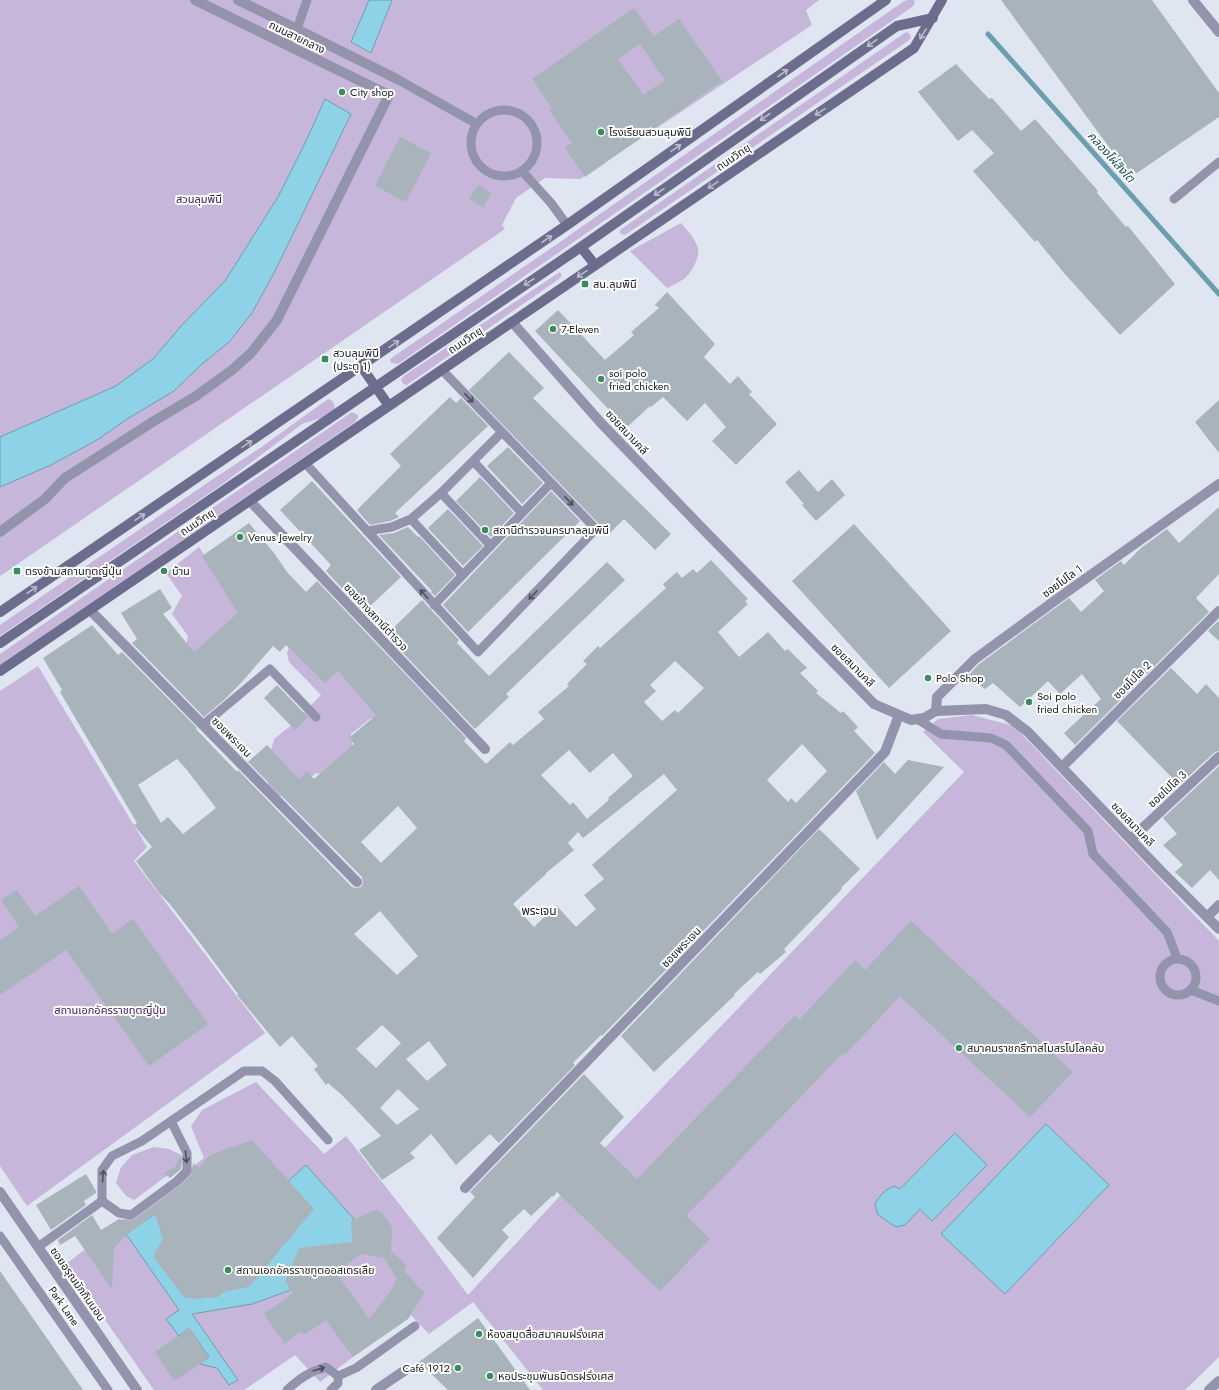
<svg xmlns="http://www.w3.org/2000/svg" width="1219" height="1390" font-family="Jost,'Noto Sans Thai',sans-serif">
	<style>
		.green { fill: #c5b6da }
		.water { fill: #8ed2e7; stroke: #6d9ead }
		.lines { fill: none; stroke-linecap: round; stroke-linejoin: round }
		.stream { stroke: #6d9ead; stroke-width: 5 }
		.building { fill: #a8b3bc; fill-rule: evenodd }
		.lane { stroke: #9394ab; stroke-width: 9 }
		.street { stroke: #9394ab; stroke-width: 10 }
		.secondary { stroke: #6c6d8d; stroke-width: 10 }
		.oneway { stroke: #bdbdcc }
		.oneway2 { stroke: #4f505c }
		.poi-dot { fill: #3b8c5d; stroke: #fff; stroke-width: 1.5 }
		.labels { text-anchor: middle; stroke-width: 4; stroke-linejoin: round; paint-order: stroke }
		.street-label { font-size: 11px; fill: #212327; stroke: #fff }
		.poi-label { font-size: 11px; fill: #212327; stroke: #fff; text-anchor: start }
		.park-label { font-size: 11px; fill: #3e205b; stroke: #fff }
		.water-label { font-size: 12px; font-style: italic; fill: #185160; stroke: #fff }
		.neighbourhood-label { font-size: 12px; fill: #212327; stroke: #fff }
	</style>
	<rect width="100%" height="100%" fill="#dfe6f2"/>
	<path class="green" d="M0,0H819L806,10L812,25L580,179L545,178L516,198L502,225L505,229L0,576Z
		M908,0H914L915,3L912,7L398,364L391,363L390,359L560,242L904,1Z
		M906,32L910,34L911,38L908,41L628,233L624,235L620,233V230Z
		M681,223C687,230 696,239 698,249C700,258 691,273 684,279C679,282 673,285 667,288L630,251Z
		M560,272L562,275L559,279L407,385L403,384L401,379L405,375Z
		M328,399C334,401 335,404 335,410L324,417L302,424L221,485L0,636V625L213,479L260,448Z
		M352,412L358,415V418L355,422L0,665V654Z
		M199,547L239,605L246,626L199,677L184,654L188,636L172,614L182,596L166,573Z
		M290,645L347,650L385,731L371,718L351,734L353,750L327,776L316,773L295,791L278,797L268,785L267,765L274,739L294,723L321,695L289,662L287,653Z
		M38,666L147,847L134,861L265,1033L27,1206L0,1166V691Z
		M972,715L1014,726L1219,941V1357L1185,1390H543L473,1302L429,1334L410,1314L320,1382L295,1355L244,1390H154L66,1264L204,1158L191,1126L202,1110L256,1082L324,1154L346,1136L425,1237L468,1295L597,1156L964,772L923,732L938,719Z
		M154,1147L169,1149L183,1156L182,1165L177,1172L165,1177L134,1200L126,1196L116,1183L121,1167L132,1155Z"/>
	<path class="water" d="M369,0H392L371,53L351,42Z
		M325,99L351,114L276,269L252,313L229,342L202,364L174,391L127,419L97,440L51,465L0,487V437L116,386L154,358L182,325L225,281L278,197L306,141Z
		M1046,1124L1109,1185L1005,1294L941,1234Z
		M955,1133L987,1165L932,1221L920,1209L905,1225L896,1227L878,1215L875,1204C880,1195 885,1190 894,1186L900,1189Z
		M306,1165L353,1218L356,1247L288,1291L252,1304L192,1314L238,1380L229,1385L217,1368L200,1364L209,1357L189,1328L179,1336L166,1319L179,1310L126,1234L179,1197L285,1184Z"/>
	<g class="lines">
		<path class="stream" d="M988,34L1219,294"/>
	</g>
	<path class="building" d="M1001,0H1152L1219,93V117L1131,177Z
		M634,8L654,36L679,19L722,81L585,177L565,148L572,143L549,110L552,108L532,79ZM640,44L665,80L643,95L618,59Z
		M956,64L989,99L992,98L1021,131L1035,119L1098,191L1097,193L1126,227L1128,226L1175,284L1120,335L1064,273L1037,240L1035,242L973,171L994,153L972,130L958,141L918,92Z
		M400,137L431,153L406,202L375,186Z
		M478,185L491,193L483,207L469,199Z
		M667,292L715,344L704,357L730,384L738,376L752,392L749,394L777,424L736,465L712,441L726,427L705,403L687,421L663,397L651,407L650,406L626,428L535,331L558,310L605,360L634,335L631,332L659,308L655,305Z
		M509,352L544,388L533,398L671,534L655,550L624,519L608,535L602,529L600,525L469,390Z
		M450,397L456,403L461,398L488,426L395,513L399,517L390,521L370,525L357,510L401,466L390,454Z
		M1219,400V453L1195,422Z
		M508,447L543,483L522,504L487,466Z
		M799,470L818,492L832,479L845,495L816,521L802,505L804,504L785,482Z
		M480,477L514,513L491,537L456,501Z
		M312,481L401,577L364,612L326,571L331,565L280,510Z
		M551,491L580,521L468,632L443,605Z
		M1219,507V574L1196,598L1209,612L1075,745L1064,733L1101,699L1082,674L1060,694L1048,681L1020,707L993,683L985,689L967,677L979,664L1069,598L1081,612L1104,591L1095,580L1121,561L1124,565L1141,548L1167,529L1179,543Z
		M448,509L483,546L463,566L428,528Z
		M249,523L274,553L287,572L306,592L317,581L466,738L464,741L486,764L510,742L513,745L544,719L538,712L569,686L567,684L587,664L583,661L598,646L600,648L666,588L663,584L677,572L682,578L693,569L697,573L711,560L748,599L745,601L748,604L718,632L739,657L768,632L785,651L788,649L807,668L800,673L818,691L816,693L841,713L843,711L858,727L854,731L875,753L602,1036L601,1035L573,1063L575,1065L499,1143L490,1134L456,1165L431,1134L410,1153L415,1158L382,1180L359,1150L381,1136L342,1095L328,1083L326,1085L314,1069L318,1066L292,1036L280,1047L237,995L238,994L200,943L169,903L159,893L136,861L152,847L134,825L137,823L60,692L62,690L43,658L92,625L118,655L122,652L197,728L196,729L237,772L238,770L352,887L356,888L361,887L363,883L362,877L248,762L267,745L299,779L307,771L314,779L354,744L349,738L376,715L338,671L325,683L286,645L280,652L273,646L241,683L224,700L204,717L132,643L137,639L121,613L160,589L172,608L163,614L194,652L238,613L202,556ZM675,661L704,688L678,713L675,710L662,721L644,702L656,691L650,685ZM802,744L827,771L796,803L791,798L788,802L767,780ZM569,750L590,773L613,753L633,776L608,798L609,800L587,819L573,802L570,805L541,775ZM177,759L187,770L216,808L183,834L168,817L161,823L138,785ZM664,774L677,790L592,865L604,879L584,895L596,909L576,927L556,905L534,927L513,904L546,874V873L574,850L568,843L578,832L583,838ZM398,806L417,828L381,863L361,842ZM380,911L418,956L397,975L354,934ZM382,1025L401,1043L376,1068L356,1049ZM429,1041L447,1065L427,1081L406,1059ZM398,1089L419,1109L397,1125L380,1108Z
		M854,524L951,631L889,688L792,581Z
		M408,527L418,537L419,536L455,575L435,596L431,592L432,591L379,535L394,533Z
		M607,562L625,580L506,694L509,697L475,729L386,635L422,600L459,640L457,643L489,676Z
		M1218,621L1219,623V641L1208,631Z
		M1171,668L1197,694L1206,684L1219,698V751L1215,752L1179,785L1117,721Z
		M277,685L308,717L295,730L264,698Z
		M908,760L944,767L877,840L856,791L884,762L895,774Z
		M1219,766V880L1210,870L1192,888L1175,872L1183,865L1163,845L1177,834L1163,818Z
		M819,829L860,869L841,888L842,889L784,949L786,952L760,974L758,972L734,994L735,995L654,1072L621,1036Z
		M79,886L112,934L133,919L208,1024L149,1066L66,950L0,995V940L19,927L1,900L17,890L35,916Z
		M911,921L1073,1072L1030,1117L900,996L845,1055L843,1053L686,1216L710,1239L660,1291L557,1192L553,1197L552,1196L531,1216L524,1209L502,1230L509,1237L473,1278L437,1238L475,1197L470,1192L584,1074L624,1117L600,1143L637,1179L795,1015L799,1020L855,960L865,970Z
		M252,1140L314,1209L250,1286L244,1288L224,1292L218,1297L194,1299L184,1297L155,1259L154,1254L163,1239L155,1214L125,1236L114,1248L112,1289L75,1236L60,1245L58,1240L92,1215L101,1230L119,1219L130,1221L134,1220L181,1185L192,1174L193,1163L199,1168L210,1155Z
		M181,1156V1169L170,1178L164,1173L175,1167Z
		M86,1174L96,1191V1193L84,1201L86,1205L51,1230L36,1205Z
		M377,1209L382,1213L392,1227L391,1251L407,1266L404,1271L424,1293L408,1319L353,1357L326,1320L306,1334L299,1332L285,1344L264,1314L293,1293L285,1281L299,1248L352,1242L351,1221ZM361,1254L384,1258L397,1279L392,1289L369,1319L336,1272Z
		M0,1271L83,1390H0Z
		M478,1318L530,1390H448L419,1362Z
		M189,1327L209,1358L174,1381L155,1352L179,1336Z"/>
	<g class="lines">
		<path class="lane" d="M286,45L297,29L307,0
			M397,79L477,124
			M471 143a33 33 0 1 1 66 0a33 33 0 1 1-66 0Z
			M522,171L551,203L567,225
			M1174,199L1219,162
			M473,461L522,513
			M306,464L478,652L596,529L442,370
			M441,493L491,546
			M411,519L463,575
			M367,531L392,527L411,519L441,493L502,432
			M434,605L551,483
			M917,719L941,734L991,738L1006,745L1088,831L1093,854L1167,932L1177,958
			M203,725L270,669L316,717
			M1160 977a18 18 0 1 1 36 0a18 18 0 1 1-36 0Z
			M1191,990L1219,1001
			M171,1121L187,1153V1171L177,1181L131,1215L119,1213L102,1201V1170L112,1156L142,1141L244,1071H262L275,1081L328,1140
			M0,1236L108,1390
			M38,1247L102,1201
			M338,1376L356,1368L415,1326
			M287,1390C299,1379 310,1371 326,1367L338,1376V1383L331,1390"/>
		<path class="street" d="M238,0L397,79
			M1193,0L1219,32
			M512,322L601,423L701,527L874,704L911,720L924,718L936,711L986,709L1006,715L1028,732L1161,871L1219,929
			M250,501L485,749
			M0,532L45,499L65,478L154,421L196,396L232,370L251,353L277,320L389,95L195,0
			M90,610L357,882
			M936,711L937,697L975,659L1064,594L1219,484
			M1062,767L1219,611
			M1131,839L1219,757
			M1207,917L1219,905
			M465,1188L885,752L899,715
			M0,1192L137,1390
			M376,1390L407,1369
			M1209,1390L1219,1381"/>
		<path class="secondary" d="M581,247L595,265
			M361,366L389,406
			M0,612L567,225L886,0
			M0,643L581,247L897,26L933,18
			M0,671L914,48L942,0"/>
	</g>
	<defs><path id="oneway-shaft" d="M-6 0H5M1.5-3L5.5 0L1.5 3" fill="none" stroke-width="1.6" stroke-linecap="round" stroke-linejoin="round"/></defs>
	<g class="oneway">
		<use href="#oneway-shaft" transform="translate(923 34) rotate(122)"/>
		<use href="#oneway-shaft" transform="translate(872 43) rotate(145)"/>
		<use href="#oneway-shaft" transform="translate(783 73) rotate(-35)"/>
		<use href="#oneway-shaft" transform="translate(820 112) rotate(146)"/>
		<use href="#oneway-shaft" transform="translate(765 117) rotate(145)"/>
		<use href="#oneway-shaft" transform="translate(676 148) rotate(-35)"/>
		<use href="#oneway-shaft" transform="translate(713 185) rotate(146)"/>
		<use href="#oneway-shaft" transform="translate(659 192) rotate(145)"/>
		<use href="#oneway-shaft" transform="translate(547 239) rotate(-34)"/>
		<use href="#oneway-shaft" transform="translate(582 274) rotate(146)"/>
		<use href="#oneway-shaft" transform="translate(529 282) rotate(146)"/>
		<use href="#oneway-shaft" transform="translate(394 344) rotate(-34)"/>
		<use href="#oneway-shaft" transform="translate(247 444) rotate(-34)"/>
		<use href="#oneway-shaft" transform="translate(140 517) rotate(-34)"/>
		<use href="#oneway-shaft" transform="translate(32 590) rotate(-34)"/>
	</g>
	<g class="oneway2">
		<use href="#oneway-shaft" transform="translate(469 398) rotate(46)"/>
		<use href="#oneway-shaft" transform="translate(569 501) rotate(46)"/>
		<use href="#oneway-shaft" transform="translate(424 594) rotate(-132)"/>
		<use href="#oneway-shaft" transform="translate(533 595) rotate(134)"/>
		<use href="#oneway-shaft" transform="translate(186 1157) rotate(84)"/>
		<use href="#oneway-shaft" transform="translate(103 1176) rotate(-85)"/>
		<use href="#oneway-shaft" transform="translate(319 1369) rotate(-16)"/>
	</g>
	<g class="poi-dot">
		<circle cx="342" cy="92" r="4"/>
		<circle cx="601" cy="132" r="4"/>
		<rect x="581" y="280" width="8" height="8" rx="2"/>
		<circle cx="553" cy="329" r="4"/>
		<rect x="321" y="355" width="8" height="8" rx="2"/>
		<circle cx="601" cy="379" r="4"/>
		<circle cx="485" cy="530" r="4"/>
		<circle cx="240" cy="537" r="4"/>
		<rect x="13" y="567" width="8" height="8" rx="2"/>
		<circle cx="164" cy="571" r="4"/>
		<circle cx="928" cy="678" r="4"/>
		<circle cx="1029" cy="702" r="4"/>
		<circle cx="959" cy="1048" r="4"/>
		<circle cx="228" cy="1270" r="4"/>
		<circle cx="479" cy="1334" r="4"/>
		<circle cx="458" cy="1368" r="4"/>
		<circle cx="490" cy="1376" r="4"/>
	</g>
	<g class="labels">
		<g class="street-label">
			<text transform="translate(297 37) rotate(26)" y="4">ถนนสายกลาง</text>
			<text transform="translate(733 157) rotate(-34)" y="4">ถนนวิทยุ</text>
			<text transform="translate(465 340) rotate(-34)" y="4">ถนนวิทยุ</text>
			<text transform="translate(627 432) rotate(47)" y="4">ซอยสนามคลี</text>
			<text transform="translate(197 522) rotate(-34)" y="4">ถนนวิทยุ</text>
			<text transform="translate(1062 581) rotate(-36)" y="4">ซอยโปโล 1</text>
			<text transform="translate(376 617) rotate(47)" y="4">ซอยข้างสถานีตำรวจ</text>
			<text transform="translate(853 665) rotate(45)" y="4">ซอยสนามคลี</text>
			<text transform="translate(1132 680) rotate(-45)" y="4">ซอยโปโล 2</text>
			<text transform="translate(232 737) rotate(45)" y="4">ซอยพระเจน</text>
			<text transform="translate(1167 789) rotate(-43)" y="4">ซอยโปโล 3</text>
			<text transform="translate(1133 824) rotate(46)" y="4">ซอยสนามคลี</text>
			<text transform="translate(681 947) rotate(-46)" y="4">ซอยพระเจน</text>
			<text transform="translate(78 1284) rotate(55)" y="4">ซอยอรุณมักกินนอน</text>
			<text transform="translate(64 1306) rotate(55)" y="4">Park Lane</text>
		</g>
		<g class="poi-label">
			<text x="350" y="96">City shop</text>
			<text x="609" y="136">โรงเรียนสวนลุมพินี</text>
			<text x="593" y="288">สน.ลุมพินี</text>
			<text x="561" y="333">7-Eleven</text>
			<text x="333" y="357">สวนลุมพินี<tspan x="333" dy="13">(ประตู 1)</tspan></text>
			<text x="609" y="377">soi polo<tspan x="609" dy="13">fried chicken</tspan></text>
			<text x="493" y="534">สถานีตำรวจนครบาลลุมพินี</text>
			<text x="248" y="541">Venus Jewelry</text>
			<text x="25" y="575">ตรงข้ามสถานทูตญี่ปุ่น</text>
			<text x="172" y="575">บ้าน</text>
			<text x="936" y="682">Polo Shop</text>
			<text x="1037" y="700">Soi polo<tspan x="1037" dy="13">fried chicken</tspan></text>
			<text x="967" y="1052">สมาคมราชกรีฑาสโมสรโปโลคลับ</text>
			<text x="236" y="1274">สถานเอกอัครราชทูตออสเตรเลีย</text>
			<text x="487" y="1338">ห้องสมุดสื่อสมาคมฝรั่งเศส</text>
			<text x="450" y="1372" text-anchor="end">Café 1912</text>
			<text x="498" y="1380">หอประชุมพันธมิตรฝรั่งเศส</text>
		</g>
		<g class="park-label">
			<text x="199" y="203">สวนลุมพินี</text>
			<text x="110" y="1014">สถานเอกอัครราชทูตญี่ปุ่น</text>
		</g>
		<g class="water-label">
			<text transform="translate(1111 157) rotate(48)" y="4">คลองไผ่สิงโต</text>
		</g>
		<g class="neighbourhood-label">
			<text x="539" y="915">พระเจน</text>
		</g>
	</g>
</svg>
